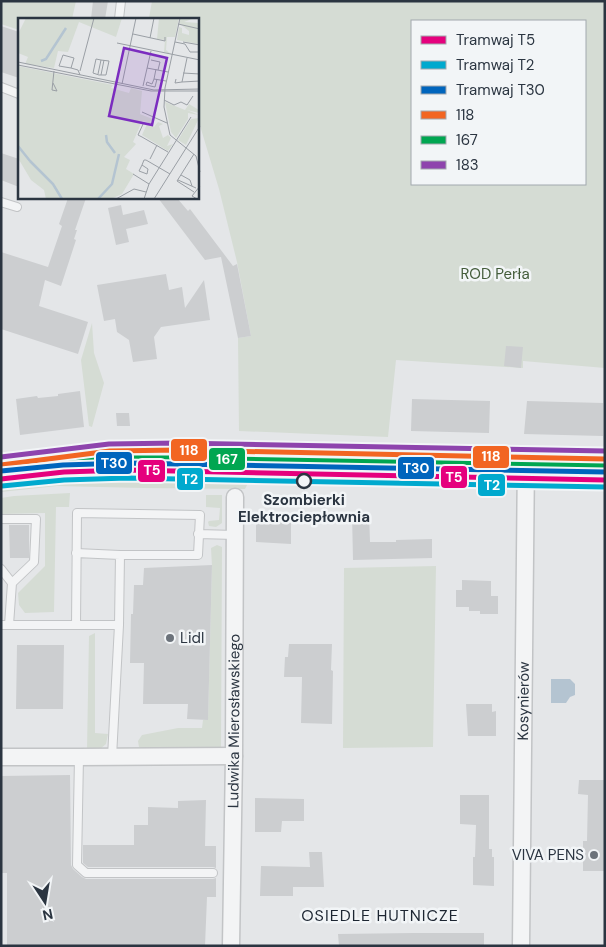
<svg xmlns="http://www.w3.org/2000/svg" width="606" height="947" font-family="'DM Sans',sans-serif">
	<style>
		.green { fill: #d5dcd4; fill-rule: evenodd }
		.water { fill: #b4c4d1 }
		.building { fill: #ccced0 }
		.lines { fill: none; stroke-linecap: round; stroke-linejoin: round }
		.service-casing { stroke: #c2c4c6; stroke-width: 10 }
		.minor-casing { stroke: #c2c4c6; stroke-width: 19 }
		.tertiary-casing { stroke: #c2c4c6; stroke-width: 22 }
		.service { stroke: #f3f4f5; stroke-width: 8 }
		.minor { stroke: #f3f4f5; stroke-width: 16 }
		.tertiary { stroke: #f3f4f5; stroke-width: 20 }
		.bus-1-casing { stroke: #f2f5f7; stroke-width: 9 }
		.bus-2-casing { stroke: #f2f5f7; stroke-width: 9 }
		.bus-3-casing { stroke: #f2f5f7; stroke-width: 9 }
		.bus-1 { stroke: #f26522; stroke-width: 5 }
		.bus-2 { stroke: #00a651; stroke-width: 5 }
		.bus-3 { stroke: #8e44ad; stroke-width: 5 }
		.tram-1-casing { stroke: #f2f5f7; stroke-width: 9 }
		.tram-2-casing { stroke: #f2f5f7; stroke-width: 9 }
		.tram-3-casing { stroke: #f2f5f7; stroke-width: 9 }
		.tram-1 { stroke: #e5007d; stroke-width: 5 }
		.tram-2 { stroke: #00a9ce; stroke-width: 5 }
		.tram-3 { stroke: #0065bd; stroke-width: 5 }
		.stop-dot { fill: #f2f5f7; stroke: #2b3541; stroke-width: 2.5 }
		.poi-dot { fill: #6c737b; stroke: #f2f5f7; stroke-width: 2 }
		.labels { text-anchor: middle; stroke-width: 5; stroke-linejoin: round; paint-order: stroke }
		.park-label { font-size: 15px; fill: #435c3a; stroke: #f2f5f7 }
		.stop-label { font-size: 15px; font-weight: bold; fill: #2b3541; stroke: #f2f5f7 }
		.poi-label { font-size: 15px; fill: #2b3541; stroke: #f2f5f7; text-anchor: start }
		.street-label { font-size: 15px; fill: #2b3541; stroke: #f2f5f7 }
		.neighbourhood-label { font-size: 16px; letter-spacing: 1px; fill: #1d2632; stroke: #f2f5f7 }
		.inset-river { fill: none; stroke: #b4c4d1; stroke-width: 2.5 }
		.inset-road { fill: none; stroke: #9a9fa5; stroke-width: 1 }
		.view { fill: #7b2cbf; fill-opacity: 0.15; stroke: #7b2cbf; stroke-width: 2.5 }
		.inset-edge { fill: none; stroke: #2b3541; stroke-width: 2.5 }
		.line-badge { stroke: #f2f5f7; stroke-width: 2 }
		.badge-label { font-size: 14px; text-anchor: middle; font-weight: bold; fill: #fff }
	</style>
	<rect width="100%" height="100%" fill="#e4e6e8"/>
	<path class="green" d="M1,1H76L72,19H19V30L1,24Z
		M152,1H605V368L523,361V368L396,360L388,437L239,431L238,338L251,336L237,262L219,189L198,119V19H144L149,18ZM412,21H585V184H412Z
		M92,323L94,353L104,383L92,427L89,426L81,360Z
		M129,460H188L248,463C248,471 250,482 245,489L143,488L57,486L1,492V476L54,468Z
		M70,493L69,507H56L54,612L25,613L19,605L18,593L45,566V513L1,514V498L14,496Z
		M206,495H222V523L216,527L209,526L208,522L209,521L219,520L220,508L206,507Z
		M217,545L222,547L221,748L144,749L139,747L138,741L142,735L178,728H202L203,720L208,719L212,566L211,548Z
		M436,566L433,747L343,748L344,568Z
		M95,633V733L108,734L106,744L100,749L87,750L89,636Z"/>
	<path class="water" d="M551,679H570L575,684V695L570,697L566,703H551Z"/>
	<path class="building" d="M93,1H108L105,19H91Z
		M1,26L19,32V78L1,72Z
		M1,153L19,159V187L1,180Z
		M68,198H86L75,230H77L74,239L76,240L61,286L45,280L39,306L88,322L78,354L1,329V252L48,267L62,226L59,224Z
		M158,198H177L188,211L190,209L233,266L237,264L251,336L238,338L221,257L205,260Z
		M121,205L123,215L144,210L148,224L126,229L129,242L116,245L108,208Z
		M166,274L169,290L182,287L185,308L204,280L210,320L161,327L154,337L157,359L133,362L129,340L117,332L115,319L104,321L97,285Z
		M506,346L523,347L521,368L504,366Z
		M80,391L84,427L20,435L16,399L37,396L38,398L58,396V394Z
		M412,399L490,401L489,433L411,431Z
		M527,401L603,403V436L524,434Z
		M116,413H129L130,426H117Z
		M369,513L370,542H396V540L432,539V558L353,560L352,514Z
		M256,514L291,515V544L256,542Z
		M9,525H29V558H10Z
		M212,565L208,720L187,719L188,704H143L144,663H130L131,614H133L134,585H143L144,568Z
		M462,580L491,581V596H498V614H480V611H469V607H456V590H462Z
		M289,644H332L331,670L333,671L332,724L301,723L302,677H284L285,657H288Z
		M17,645H64L63,709H16Z
		M466,704H492V712L496,711V736H468Z
		M70,775L71,865L73,869L82,877L86,879H213L216,878V897H207L205,946H7V873H1V776Z
		M579,780H605V871H583V841H587L588,795L578,794Z
		M460,795H489V849H492V857H494V886L473,885V857H475L476,825L460,824Z
		M255,798L304,799V821H282L281,832H255Z
		M206,800L205,846H216V868L213,867H88L83,863V845H134V825H148V807L178,808V801Z
		M309,852H322L324,887H293V896H260L261,866L310,867Z
		M413,933H484V946H339L338,934Z"/>
	<g class="lines">
		<defs>
			<path id="service" d="M119,19L121,1
				M1,87L19,94
				M1,202L17,207
				M1,519H36L34,562L12,583
				M198,534L235,535
				M76,553L120,555
				M1,569L12,583L9,625
				M1,625H119L112,757
				M76,625L77,513L200,515L198,555H120L119,625
				M79,757L77,865L86,873H213"/>
			<g id="minor">
				<path d="M1,757H79L234,756"/>
				<path id="s1" d="M231,946L234,756L235,497"/>
				<path id="s2" d="M521,946L526,458"/>
			</g>
			<path id="tertiary" d="M1,465L110,451L178,450L605,459"/>
		</defs>
		<use href="#service" class="service-casing"/>
		<use href="#minor" class="minor-casing"/>
		<use href="#tertiary" class="tertiary-casing"/>
		<use href="#service" class="service"/>
		<use href="#minor" class="minor"/>
		<use href="#tertiary" class="tertiary"/>
		<defs>
			<path id="bus-1" d="M1,465L110,451L178,450L605,459"/>
			<path id="bus-2" d="M2,472L111,458H178L605,466"/>
			<path id="bus-3" d="M1,457L109,444L178,443L605,451"/>
		</defs>
		<use href="#bus-1" class="bus-1-casing"/>
		<use href="#bus-2" class="bus-2-casing"/>
		<use href="#bus-3" class="bus-3-casing"/>
		<use href="#bus-1" class="bus-1"/>
		<use href="#bus-2" class="bus-2"/>
		<use href="#bus-3" class="bus-3"/>
		<defs>
			<path id="tram-1" d="M1,479L64,472L127,470L605,480"/>
			<path id="tram-2" d="M2,486L64,480L127,478L605,487"/>
			<path id="tram-3" d="M1,471L63,465L127,463L605,472"/>
		</defs>
		<use href="#tram-1" class="tram-1-casing"/>
		<use href="#tram-2" class="tram-2-casing"/>
		<use href="#tram-3" class="tram-3-casing"/>
		<use href="#tram-1" class="tram-1"/>
		<use href="#tram-2" class="tram-2"/>
		<use href="#tram-3" class="tram-3"/>
	</g>
	<circle class="stop-dot" cx="304" cy="481" r="7"/>
	<g class="poi-dot">
		<circle cx="170" cy="638" r="5"/>
		<circle cx="594" cy="855" r="5"/>
	</g>
	<g class="labels">
		<g class="park-label">
			<text x="495" y="279">ROD Perła</text>
		</g>
		<g class="stop-label">
			<text x="304" y="505">Szombierki<tspan x="304" dy="17">Elektrociepłownia</tspan></text>
		</g>
		<g class="poi-label">
			<text x="180" y="643">Lidl</text>
			<text x="584" y="860" text-anchor="end">VIVA PENS</text>
		</g>
		<g class="street-label">
			<text dy="5" stroke="none"><textPath href="#s2" startOffset="245">Kosynierów</textPath></text>
			<text dy="5" stroke="none"><textPath href="#s1" startOffset="225">Ludwika Mierosławskiego</textPath></text>
		</g>
		<g class="neighbourhood-label">
			<text x="380" y="921">OSIEDLE HUTNICZE</text>
		</g>
	</g>
	<g transform="translate(18 18)">
		<rect width="181" height="181" fill="#e4e6e8"/>
		<path d="M8,0H104L98,19L61,4L50,34L40,33L36,50L7,46L10,39L0,35V16ZM141,0H161L157,19H149L148,32L153,36L146,34L147,22L139,21ZM162,0L174,1L166,4L181,5L180,26L159,22L161,9L164,10V15L171,17V13L161,5ZM0,48L95,67L93,70L111,75L113,70L124,73L122,96L137,102L132,103L136,109L140,104L145,106L141,108L145,120L150,117L153,120L149,128L155,126L150,133L124,117L130,104L124,103L115,124L118,126L106,139L112,142L108,151L116,156L104,176L93,181H28L26,172L13,162L0,140ZM147,84L167,92L171,86L181,92V95L169,92L181,97L170,95V101L158,120L153,114ZM181,100L168,127L160,122L173,101Z" fill="#d5dcd4"/>
		<path class="inset-river" d="M23,43L28,41L48,10M88,117L89,124L97,135M0,128L12,143M12,143L35,166L44,181M80,181L94,166L101,136"/>
		<path class="inset-road" d="M162,0L147,70L146,89L152,117L178,138L182,154M160,6L182,11M115,16L147,23V19M132,20L136,0M157,24L167,26L172,34H182M165,24L182,27M99,25L182,42M133,42L142,44L140,52M0,44L136,72L182,71M0,47L133,73H182M53,50L56,40L45,37L41,48L53,50L60,52L62,57M129,50L150,54M138,51L136,61L148,63M62,53L76,0M165,55L182,56M80,56L83,42L91,43L88,57H81L75,55L78,41L83,42M83,57L86,42M136,61L134,66L129,64L128,67L137,69L139,61M158,61L157,65L164,64L169,40M164,64L182,63M35,65L39,73L34,72L36,53M104,66L118,0M125,68L133,33M146,82L156,87L163,84L169,87L175,78M124,94L149,105M124,119L150,134M124,119L120,117L126,104M132,141L139,127M124,147L130,151L129,156L121,153L124,147L126,142H128L152,156M115,156L131,166M163,157L172,162L174,168M160,162L178,170M176,174L159,163L176,136M98,181L116,171L128,174M126,181L131,166L173,99M136,181L182,108M179,181L174,178L182,168"/>
		<path class="view" d="M106,30L149,40L134,107L91,98Z"/>
		<rect width="181" height="181" class="inset-edge"/>
	</g>
	<g class="line-badge">
		<rect x="170" y="438" width="38" height="24" rx="5" fill="#f26522"/>
		<rect x="472" y="445" width="38" height="24" rx="5" fill="#f26522"/>
		<rect x="208" y="447" width="38" height="24" rx="5" fill="#00a651"/>
		<rect x="95" y="451" width="38" height="24" rx="5" fill="#0065bd"/>
		<rect x="397" y="456" width="38" height="24" rx="5" fill="#0065bd"/>
		<rect x="137" y="459" width="29" height="24" rx="5" fill="#e5007d"/>
		<rect x="440" y="465" width="28" height="24" rx="5" fill="#e5007d"/>
		<rect x="176" y="467" width="28" height="24" rx="5" fill="#00a9ce"/>
		<rect x="477" y="473" width="29" height="24" rx="5" fill="#00a9ce"/>
	</g>
	<g class="badge-label">
		<text x="189" y="455">118</text>
		<text x="491" y="461">118</text>
		<text x="227" y="464">167</text>
		<text x="114" y="468">T30</text>
		<text x="416" y="473">T30</text>
		<text x="152" y="475">T5</text>
		<text x="454" y="482">T5</text>
		<text x="190" y="484">T2</text>
		<text x="492" y="490">T2</text>
	</g>
	<rect width="606" height="947" fill="none" stroke="#2b3541" stroke-width="5"/>
	<rect x="411" y="20" width="175" height="165" fill="#f2f5f7" stroke="#a2a8ae"/>
	<rect x="421" y="36" width="25" height="8" fill="#e5007d" stroke="#a2a8ae"/>
	<text x="456" y="45" font-size="15" fill="#2b3541">Tramwaj T5</text>
	<rect x="421" y="61" width="25" height="8" fill="#00a9ce" stroke="#a2a8ae"/>
	<text x="456" y="70" font-size="15" fill="#2b3541">Tramwaj T2</text>
	<rect x="421" y="86" width="25" height="8" fill="#0065bd" stroke="#a2a8ae"/>
	<text x="456" y="95" font-size="15" fill="#2b3541">Tramwaj T30</text>
	<rect x="421" y="111" width="25" height="8" fill="#f26522" stroke="#a2a8ae"/>
	<text x="456" y="120" font-size="15" fill="#2b3541">118</text>
	<rect x="421" y="136" width="25" height="8" fill="#00a651" stroke="#a2a8ae"/>
	<text x="456" y="145" font-size="15" fill="#2b3541">167</text>
	<rect x="421" y="161" width="25" height="8" fill="#8e44ad" stroke="#a2a8ae"/>
	<text x="456" y="170" font-size="15" fill="#2b3541">183</text>
	<g transform="translate(45 902) rotate(168)" stroke="#f2f5f7" stroke-width="4" paint-order="stroke">
	<path d="M0-4L9 19L0 12L-9 19Z" fill="#2b3541"/>
	<text y="-8" font-size="14" font-weight="bold" text-anchor="middle" fill="#2b3541">N</text>
	</g>
</svg>
